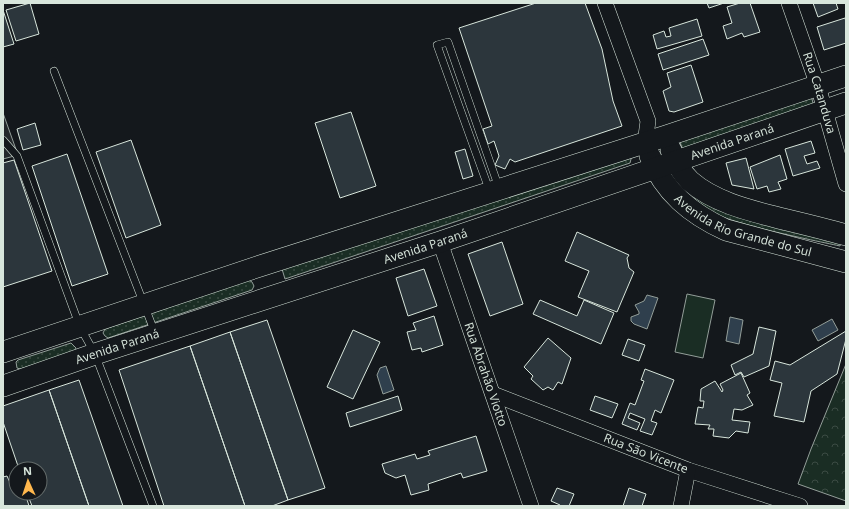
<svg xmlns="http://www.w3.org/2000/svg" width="849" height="509" font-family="'Open Sans',sans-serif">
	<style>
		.green { fill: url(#green-dots); stroke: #939e99 }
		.forest { fill: url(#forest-crowns); stroke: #939e99 }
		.pitch { fill: #1a2d24; stroke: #939e99 }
		.parking { fill: #24282b; stroke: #939e99 }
		.water { fill: #2f3f4d; stroke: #939e99 }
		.building { fill: #2c363c; stroke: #d8e6dc }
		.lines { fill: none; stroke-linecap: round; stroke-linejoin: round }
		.lane-casing { stroke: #d8e6dc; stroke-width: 8 }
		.street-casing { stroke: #d8e6dc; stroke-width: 16 }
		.secondary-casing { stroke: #d8e6dc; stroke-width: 22 }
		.lane { stroke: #14181c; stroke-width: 7 }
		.street { stroke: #14181c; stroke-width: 15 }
		.secondary { stroke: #14181c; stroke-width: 21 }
		.labels { text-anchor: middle; stroke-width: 3; stroke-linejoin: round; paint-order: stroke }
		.street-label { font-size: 12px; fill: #d8e6dc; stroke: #14181c }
	</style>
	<defs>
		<pattern id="green-dots" width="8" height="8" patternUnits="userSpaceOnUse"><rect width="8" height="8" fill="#1a2d24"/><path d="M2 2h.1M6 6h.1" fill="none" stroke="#3b4b43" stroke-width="1.8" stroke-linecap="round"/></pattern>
		<pattern id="forest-crowns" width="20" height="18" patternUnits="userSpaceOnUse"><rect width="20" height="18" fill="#1a2d24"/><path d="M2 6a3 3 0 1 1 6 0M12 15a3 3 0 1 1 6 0" fill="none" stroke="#3b4b43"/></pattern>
	</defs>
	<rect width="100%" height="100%" fill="#14181c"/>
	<path class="green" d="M808,98L812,99L813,103L811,106L682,149L680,141Z
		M630,155L631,159L630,163L285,279L282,269Z
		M674,176L843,236L840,246C808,239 705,220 686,198C681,192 678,183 674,176Z
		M249,280L252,282L254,286L252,290L108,338L105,336L103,333L105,329Z
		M71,343L76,348L74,352L20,369L17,368L16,362L18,360Z"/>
	<path class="forest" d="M846,364V501L798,484L811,449Z"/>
	<path class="pitch" d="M687,294L715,300L703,358L675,352Z"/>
	<path class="parking" d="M3,113L18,155L3,159Z"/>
	<path class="water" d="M647,295L658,298L647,329L634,324L631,321V317L639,314V312L635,305L644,301Z
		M730,317L743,320L739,344L726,341Z
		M832,319L838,330L818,341L812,330Z
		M386,366L394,390L383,394L377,375L380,368Z"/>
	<path class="building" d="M30,3L39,34L16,41L6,10Z
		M536,3H585L602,49L613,101L622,126L515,162L510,159L505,169L495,165L499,156L494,141L488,144L483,129L492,126L459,28Z
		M707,3H724L709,8Z
		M740,3H750L760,32L744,37L742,33L727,39L723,26L732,23L727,7Z
		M813,3H836L838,9L818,17Z
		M3,10L14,44L3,47Z
		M845,18L846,22V43L824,50L817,27Z
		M697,19L702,36L657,49L653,35L664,31L666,37L671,36L669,28Z
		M703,39L709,55L663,70L658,54Z
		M691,65L703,102L674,112L669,111L663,91L671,87L667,73Z
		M351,112L376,186L340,198L315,123Z
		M35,123L41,145L23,150L17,129Z
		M131,140L161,225L126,238L96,152Z
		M811,141L815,153L804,156L807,164L817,161L820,168L793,176L785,149Z
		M465,149L473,176L463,179L455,152Z
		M67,154L108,274L72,286L32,166Z
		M780,155L787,179L778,182L781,189L769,192L767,186L757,189L750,167Z
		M746,158L754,189L732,185L726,163Z
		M14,160L52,271L3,287V163Z
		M577,232L629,255L627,258L629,268L634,272L617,312L578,297L589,271L565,261Z
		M502,242L523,304L490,316L468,254Z
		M424,269L437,306L408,316L396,278Z
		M540,300L577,316L584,300L614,313L601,344L533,314Z
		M434,316L443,345L422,352L421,348L412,350L407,332L416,330L413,323Z
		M267,320L325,488L288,500L230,332Z
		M759,327L776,331L769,366L744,377L741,372L735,375L731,365L753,354Z
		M353,330L380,342L353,399L327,387Z
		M846,331V339L837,374L811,391L804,422L774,416L782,383L770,380L775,361L790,365Z
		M230,332L288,500L272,506H245L190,346Z
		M548,338L571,358L562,384L558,382L553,390L548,387L543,390L531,379L533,376L524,367Z
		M628,339L645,345L639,361L622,355Z
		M190,346L245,506H164L119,370Z
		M645,369L674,380L661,413L655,410L651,421L657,423L652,435L640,431L645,419L630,413L628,418L640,423L637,430L622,424L630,403L635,405L644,381L641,380Z
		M741,373L750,393L747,395L753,405L742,410L734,409L732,420L750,422L748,433L736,431L729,438L713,436L714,429H708L710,425L695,424L698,407L703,408L704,401H700L701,389L715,381L722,392L723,390L720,384Z
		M79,380L123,506H89L49,390Z
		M49,390L89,506H32L27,493H40V469H19L3,422V406Z
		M398,396L402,410L350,427L346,413Z
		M595,396L618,404L612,418L590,410Z
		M476,436L487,471L463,478L461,473L428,484L429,490L411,495L405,475L396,478L385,473L382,464L415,454L417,459L430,455L428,451Z
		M7,476L11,485L16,484V493H25L29,506H3V477Z
		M557,488L574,494L569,506H559L560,505L551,501Z
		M629,488L646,494L642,506H623Z"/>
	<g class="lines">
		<defs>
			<path id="lane" d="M54,71L155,333
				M3,140L17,156L80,327L95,354L153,506
				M490,192L437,45L448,42L499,188"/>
			<g id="street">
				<path d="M605,3L648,121L645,143"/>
				<path id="s1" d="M789,3L818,86L846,184"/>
				<path id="s2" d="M440,242L531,506"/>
				<path id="s3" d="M493,394L688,470L800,506"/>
				<path d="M681,506L688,470"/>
			</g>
			<g id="secondary">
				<path d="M671,150C675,162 681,172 690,181C715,203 752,211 783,219C804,224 825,229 846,235"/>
				<path id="s4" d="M650,156C664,192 691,214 726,230L846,262"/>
				<path d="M3,352L260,266L666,136L846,76"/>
				<path id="s5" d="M3,386L95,354L440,242L846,103"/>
			</g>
		</defs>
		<use href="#lane" class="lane-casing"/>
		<use href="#street" class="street-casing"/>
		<use href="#secondary" class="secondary-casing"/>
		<use href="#lane" class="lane"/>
		<use href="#street" class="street"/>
		<use href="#secondary" class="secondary"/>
	</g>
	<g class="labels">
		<g class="street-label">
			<text dy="4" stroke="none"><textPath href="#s1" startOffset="95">Rua Catanduva</textPath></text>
			<text dy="4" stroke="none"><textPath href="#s5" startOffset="769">Avenida Paraná</textPath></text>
			<text dy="4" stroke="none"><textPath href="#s4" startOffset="123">Avenida Rio Grande do Sul</textPath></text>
			<text dy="4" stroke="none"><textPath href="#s5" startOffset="445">Avenida Paraná</textPath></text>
			<text dy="4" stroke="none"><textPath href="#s5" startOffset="121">Avenida Paraná</textPath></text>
			<text dy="4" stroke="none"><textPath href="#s2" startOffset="140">Rua Abrahão Viotto</textPath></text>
			<text dy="4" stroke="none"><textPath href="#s3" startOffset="164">Rua São Vicente</textPath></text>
		</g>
	</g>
	<rect width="849" height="509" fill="none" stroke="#d8e6dc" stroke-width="8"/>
	<g transform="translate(28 481) rotate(357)"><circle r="19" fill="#14181c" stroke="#626a69"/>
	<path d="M0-3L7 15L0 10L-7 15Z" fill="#ffb74d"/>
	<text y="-6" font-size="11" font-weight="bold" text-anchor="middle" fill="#d8e6dc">N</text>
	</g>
</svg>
